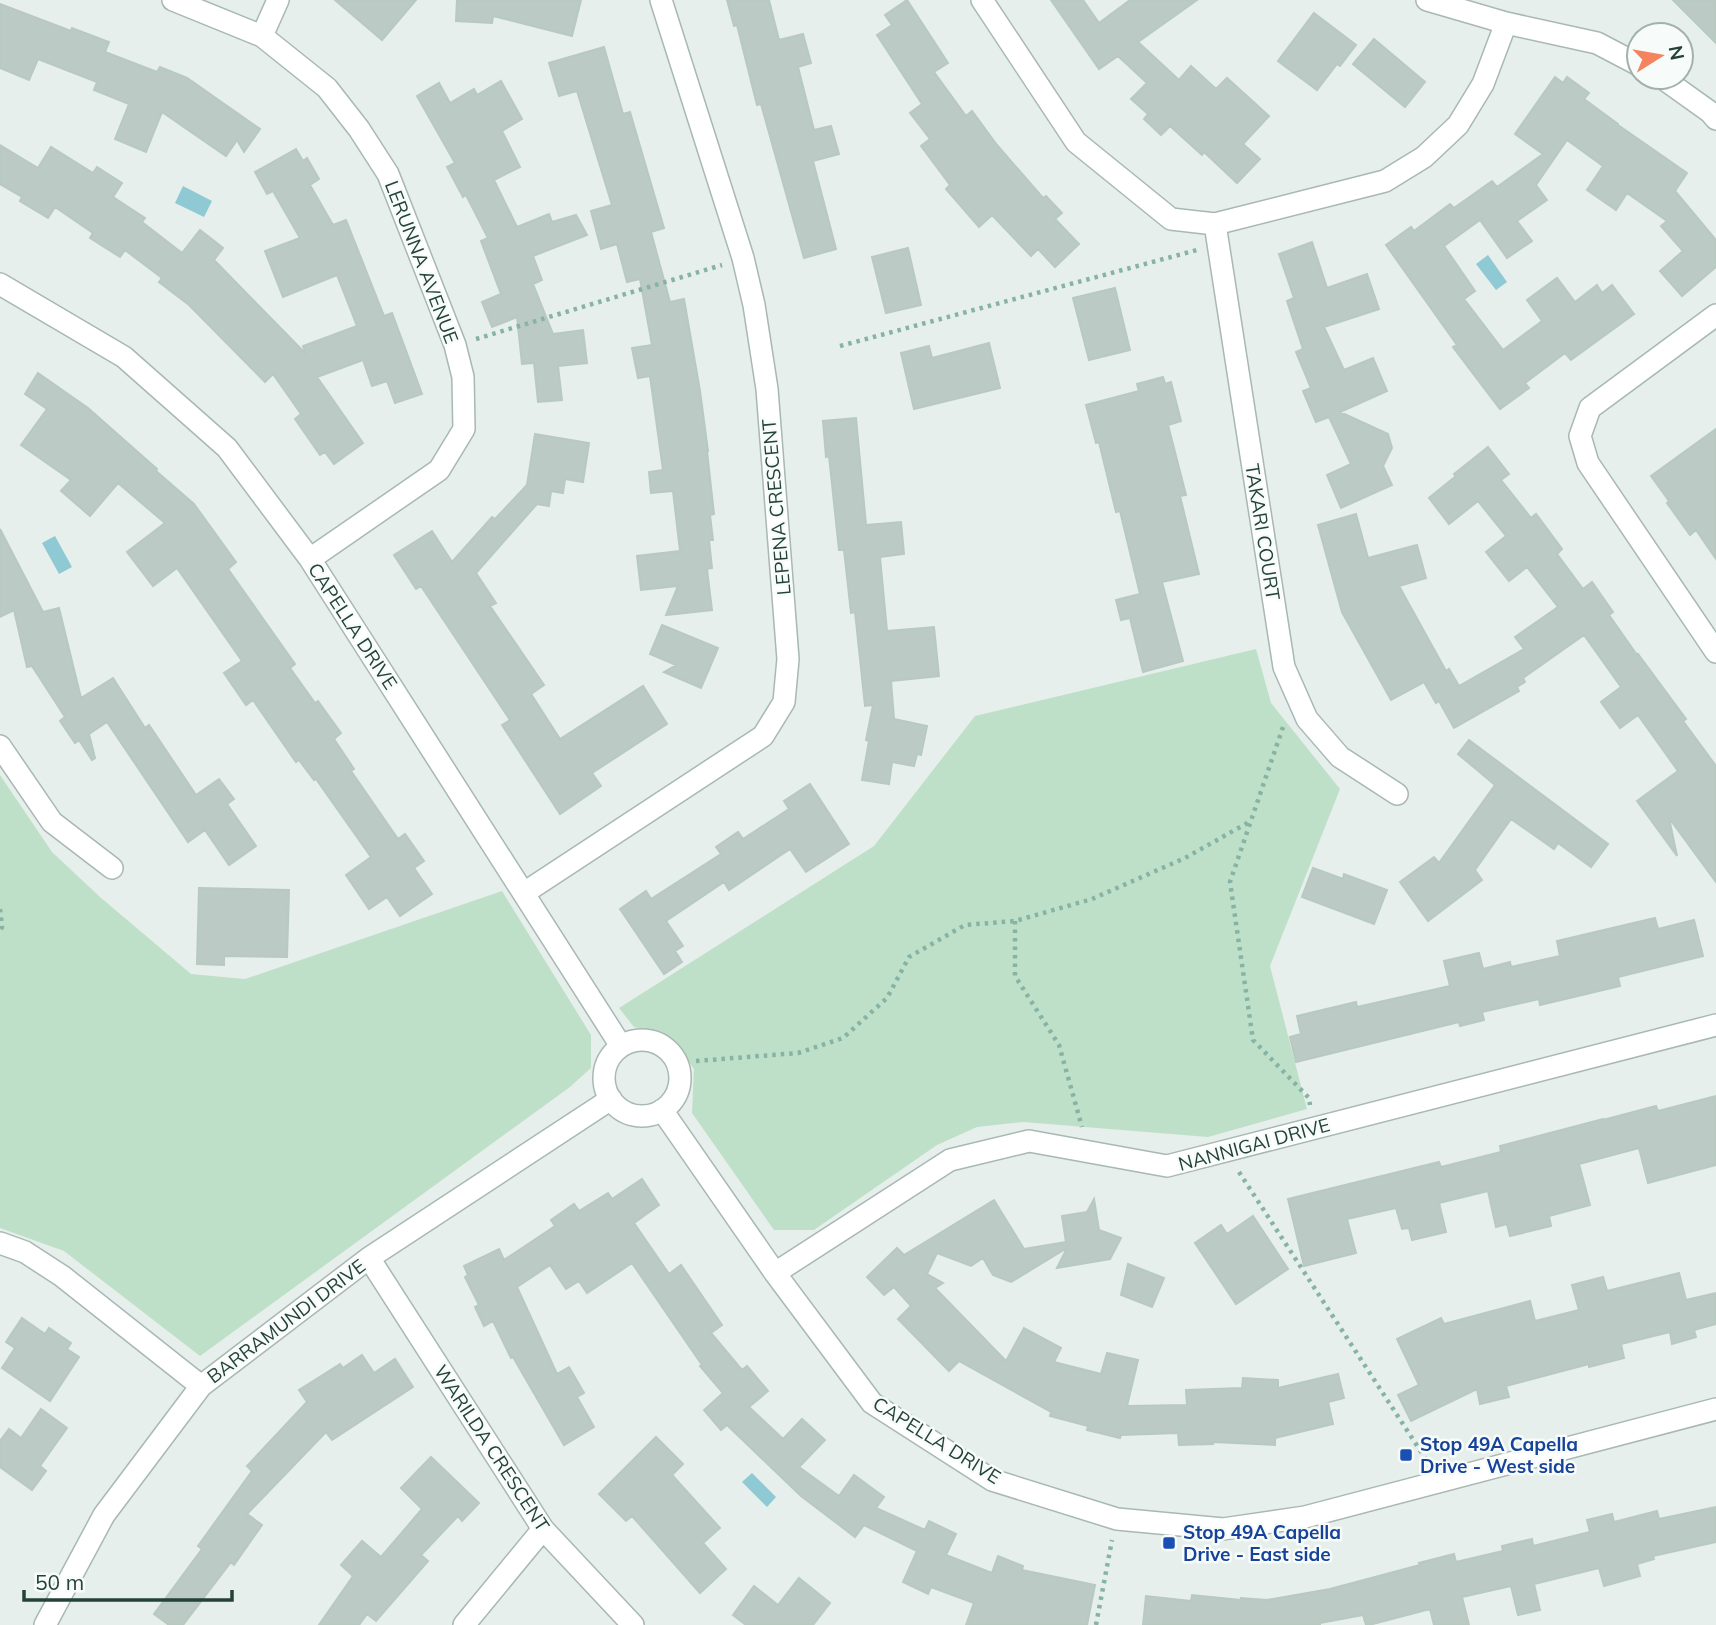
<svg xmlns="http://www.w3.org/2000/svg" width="1716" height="1625" font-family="Mulish,sans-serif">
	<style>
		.green { fill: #bfe0c8 }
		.water { fill: #8ec9d4 }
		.building { fill: #bbcac4; stroke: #b8c9c2; stroke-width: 2 }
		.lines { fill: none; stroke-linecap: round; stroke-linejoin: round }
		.street-casing { stroke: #a8b8b2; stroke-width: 24 }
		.path { stroke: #86b3a5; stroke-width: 4.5; stroke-dasharray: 3.5 5; stroke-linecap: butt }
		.street { stroke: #fff; stroke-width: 21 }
		.transit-dot { fill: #1a4fb4; stroke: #f7fbf9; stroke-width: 2.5 }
		.labels { text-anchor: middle; stroke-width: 5; stroke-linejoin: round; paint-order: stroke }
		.street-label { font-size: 19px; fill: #24423a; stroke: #f7fbf9 }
		.transit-label { font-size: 19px; font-weight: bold; fill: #164399; stroke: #f7fbf9; text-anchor: start }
	</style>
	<rect width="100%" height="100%" fill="#e6efeb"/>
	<path class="green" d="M1256,649L1271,703L1340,789L1270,966L1307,1109L1208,1137L1023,1122L977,1127L937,1145L814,1230H774L692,1113L694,1069L669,1036L634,1027L619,1008L874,846L975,716Z
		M0,775L52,852L100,897L191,974L245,979L502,891L591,1035V1068L570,1087L200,1356L64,1251L0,1228Z"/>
	<path class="water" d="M183,186L212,201L204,217L175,203Z
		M1488,255L1507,282L1496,290L1476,264Z
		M55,536L72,567L59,574L42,543Z
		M752,1473L776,1497L767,1507L742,1482Z"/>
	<path class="building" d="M335,0H416L382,40Z
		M457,0H581L572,36L493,16L492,23L456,21Z
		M727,0H769L779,40L803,34L811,63L798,67L814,130L831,126L839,154L813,161L836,249L804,258L761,104L757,105L737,25L734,26Z
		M907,0L948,63L934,72L966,116L972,111L997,145L1043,198L1046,196L1062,213L1055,219L1079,244L1055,267L1038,249L1031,256L992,215L979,227L946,189L950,185L921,146L930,139L910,113L922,104L877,35L892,25L885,15Z
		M1051,0H1083L1099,23L1130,0H1197L1138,42L1179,80L1191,66L1216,89L1227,78L1269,116L1243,144L1260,159L1237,183L1204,152L1202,155L1170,126L1161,135L1144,119L1148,114L1131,99L1147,83L1118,56L1099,69Z
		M1673,0H1716V43Z
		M0,4L71,31L72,28L109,42L105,52L157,72L160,67L187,78L260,129L244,152L237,140L226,156L162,112L146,152L115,139L129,104L94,90L97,82L38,59L29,80L0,68Z
		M1314,13L1356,45L1340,66L1337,64L1317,90L1278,61Z
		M1374,39L1425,82L1405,107L1353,64Z
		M604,47L623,114L630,112L664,228L651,232L670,302L684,299L700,391L708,451H707L714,514L710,515L713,540H709L712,568L707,569L712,610L666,615L678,586L641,590L637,556L680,551L673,491L651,493L649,472L663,470L650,376L638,378L632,348L652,345L640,279L627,282L617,244L601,249L591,211L612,205L577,91L559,96L549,63Z
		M1555,77L1563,83L1567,77L1589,93L1584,99L1618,124V125L1687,173L1675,191L1716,240V267L1682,296L1660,271L1683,251L1661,226L1667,221L1627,193L1616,210L1587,190L1603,166L1567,140L1536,185L1547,200L1517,221L1532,241L1507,258L1480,220L1444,246L1475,291L1464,299L1503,350L1542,321L1527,300L1557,278L1575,302L1597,285L1602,293L1612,285L1634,314L1571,360L1565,353L1525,383L1529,388L1500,409L1453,347L1457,345L1386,245L1411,227L1414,231L1450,204L1454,208L1492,181L1497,187L1543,154L1515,134Z
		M501,81L522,119L502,131L520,167L494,180L517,227L549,214L552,222L576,215L587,235L533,256L542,280L533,284L553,334L583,330L587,363L558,366L562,400L538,402L534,363L522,364L517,317L492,327L482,302L501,294L481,241L488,238L466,195L463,197L447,167L455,163L417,96L439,83L450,103L474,89L477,95Z
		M0,145L38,168L51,147L93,173L97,167L122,183L113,197L145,218L142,222L182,253L200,230L223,248L214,260L306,354L303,346L357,326L337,275L283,297L265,251L300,238L273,191L267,194L255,172L296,149L303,161L307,158L319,179L310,185L333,225L346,220L384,316L392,313L422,394L395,403L387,381L372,386L363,360L317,377L363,443L334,464L325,452L320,455L295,419L301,414L273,374L265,382L189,305L159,282L162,278L125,250L120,257L90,238L93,233L55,207L48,218L20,201L22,197L0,184Z
		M1312,242L1327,288L1367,274L1379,309L1324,327L1344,370L1373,358L1387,391L1340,412L1388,434L1392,448L1383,466L1392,485L1341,508L1327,475L1351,464L1329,417L1316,422L1303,391L1311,388L1296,352L1303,349L1287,301L1294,298L1279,254Z
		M908,248L921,305L886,313L872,257Z
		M1115,288L1130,350L1089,360L1073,298Z
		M989,343L1000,388L914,409L901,353L929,346L932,358Z
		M38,373L88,408L157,469L156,471L194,504L236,562L228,569L295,664L290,668L315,703L318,701L341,733L334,739L354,769L351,771L398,839L405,834L424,861L414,868L432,894L400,916L387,897L369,909L346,875L371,857L316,779L314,780L299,760L296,762L253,700L246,705L224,673L242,661L177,568L153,586L127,552L165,523L118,483L90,516L61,491L71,480L21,445L47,409L25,394Z
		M1163,377L1165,384L1171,382L1181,421L1168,425L1186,495L1180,496L1199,574L1162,582L1183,661L1143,672L1130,618L1121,620L1116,600L1140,594L1120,511L1116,512L1099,442L1096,443L1086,405L1139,391L1137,384Z
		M856,418L866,525L901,522L904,554L880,557L887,631L934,627L939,676L891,681L894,719L927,726L921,755L917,754L914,766L892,762L889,784L862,780L869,741L866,740L873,705L865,706L855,612L851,613L844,550H839L829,456L826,457L823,421Z
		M1716,429V559L1696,530L1690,535L1667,503L1669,501L1651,476Z
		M535,434L589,443L583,482L565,479L563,493L551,491L549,506L537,504L476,573L496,603L490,606L544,685L531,694L560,739L643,686L667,724L592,773L601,786L560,814L502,725L510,720L421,586L416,589L394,555L432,531L452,562L492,517L495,519L527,485Z
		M1488,447L1509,474L1501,480L1531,518L1536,514L1562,549L1557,554L1583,589L1592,582L1613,612L1609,615L1637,655L1638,654L1686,719L1683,721L1716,766V882L1669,818L1677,856L1637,801L1678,771L1638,715L1620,728L1601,702L1621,687L1584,635L1523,678L1525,682L1517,687L1519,691L1454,728L1439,701L1436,703L1424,682L1391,700L1342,612L1318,525L1356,514L1368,558L1417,545L1426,578L1399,586L1446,671L1449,669L1459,686L1524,649L1515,637L1558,607L1527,567L1509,581L1486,552L1506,536L1478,501L1449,524L1429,498L1456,476L1454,474Z
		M0,529L43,612L59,608L81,698L113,678L145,728L149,725L196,795L219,779L234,799L227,804L256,846L229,865L205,830L188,842L107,722L89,734L95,758L92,760L79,740L75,743L60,721L65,717L32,666L27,667L14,610L0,617Z
		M662,625L718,648L701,688L664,672L676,665L650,654Z
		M1469,740L1608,844L1591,867L1558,843L1554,849L1511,819L1475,870L1482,880L1428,921L1400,882L1434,857L1439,863L1495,785L1458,754Z
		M810,784L849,844L806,872L790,849L729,890L724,882L666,921L683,946L675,951L682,962L664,974L620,909L646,891L651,899L721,854L716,847L738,832L743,839L789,809L784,801Z
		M1313,868L1343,879L1344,874L1387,890L1374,924L1302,897Z
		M199,888L289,890L287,957L224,956V965L197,964Z
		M1655,918L1658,929L1694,920L1703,956L1618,977L1620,986L1540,1005L1539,999L1482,1012L1484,1020L1460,1026L1459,1022L1296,1062L1290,1037L1301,1034L1297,1016L1356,1002L1357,1007L1450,986L1444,961L1479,953L1483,969L1510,962L1511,967L1560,956L1557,941Z
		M1716,1096V1165L1648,1183L1639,1148L1579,1164L1590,1205L1549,1216L1551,1226L1510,1236L1507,1224L1496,1227L1488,1191L1439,1203L1446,1232L1412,1240L1409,1228L1402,1229L1396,1208L1347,1219L1356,1253L1304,1266L1288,1199L1439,1162L1441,1167L1501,1152L1500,1146L1603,1119V1120L1656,1106L1658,1111Z
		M642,1179L659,1205L634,1223L669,1274L681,1265L722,1325L711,1333L742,1370L747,1366L768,1391L749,1407L783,1439L802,1419L825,1440L799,1467L839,1496L854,1475L884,1497L876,1508L925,1530L929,1521L956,1534L946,1555L992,1573L998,1556L1023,1566L1022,1570L1095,1585L1087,1625H966L974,1603L931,1587L928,1594L903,1582L917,1551L864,1525L855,1537L801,1496L727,1425L721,1430L704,1410L723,1393L700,1366L702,1365L632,1263L587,1293L579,1281L566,1289L550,1265L517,1287L557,1374L569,1367L584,1393L577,1397L594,1427L564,1445L513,1357L511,1358L493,1321L484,1326L475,1307L479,1305L465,1277L468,1275L464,1266L499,1249L504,1260L555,1226L551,1220L574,1204L579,1211L608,1193L612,1199Z
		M1094,1199L1099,1230L1121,1238L1110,1259L1057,1268L1067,1248L1011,1282L993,1275L983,1258L971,1266L937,1253L927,1274L943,1283L935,1288L1006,1361L1024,1328L1061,1348L1054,1362L1101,1374L1107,1353L1138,1360L1127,1406L1187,1405L1186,1390L1242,1388L1243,1378L1278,1380V1388L1338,1374L1344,1398L1328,1402L1333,1424L1275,1438V1445L1213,1442V1444L1179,1445L1178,1433L1121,1435L1120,1438L1087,1430L1088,1426L1050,1416L1051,1412L959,1361L949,1371L898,1319L911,1306L894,1287L884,1295L867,1277L897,1248L904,1255L994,1200L1024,1249L1066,1242L1062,1216L1087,1212Z
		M1253,1216L1288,1269L1236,1304L1195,1243L1221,1225L1227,1234Z
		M1128,1264L1164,1278L1152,1307L1121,1295Z
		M1679,1273L1686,1300L1716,1293V1324L1694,1330L1696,1337L1672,1344L1670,1332L1621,1344L1624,1358L1589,1367V1364L1506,1386L1509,1397L1480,1404L1477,1389L1411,1421L1398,1395L1419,1385L1397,1339L1441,1318L1444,1324L1530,1301L1535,1321L1579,1310L1572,1285L1603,1277L1607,1291Z
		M22,1318L45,1334L49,1328L71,1343L67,1349L79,1357L50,1401L2,1368L15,1348L6,1342Z
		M362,1355L374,1373L395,1359L413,1387L332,1440L326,1432L247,1514L262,1525L234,1565L231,1562L183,1625H169L154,1614L202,1549L198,1546L252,1471L247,1466L307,1402L299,1390L340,1364L343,1368Z
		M41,1409L67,1428L40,1466L46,1471L32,1490L0,1467V1441L9,1429L21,1438Z
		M656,1437L683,1464L672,1475L720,1528L703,1543L726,1569L700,1593L632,1516L626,1521L599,1494Z
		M431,1457L479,1503L462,1521L458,1516L421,1555L428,1561L376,1621L367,1614L359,1625H319L353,1576L341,1565L362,1541L381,1557L422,1509L401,1488Z
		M1716,1507V1542L1653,1556L1654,1559L1637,1564L1640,1576L1604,1586L1599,1568L1534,1584L1540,1610L1518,1615L1511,1586L1462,1597L1469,1625H1434L1430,1609L1369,1625H1366L1363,1615L1320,1623V1625H1143L1146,1596L1191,1601L1192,1595L1241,1600V1598L1267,1600L1330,1589L1420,1565L1419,1563L1454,1554L1456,1562L1503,1551L1502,1546L1532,1539L1533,1546L1590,1532L1587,1520L1612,1514L1614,1522L1657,1511L1659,1519Z
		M799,1578L830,1603L813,1625H746L733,1615L754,1586L778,1605Z"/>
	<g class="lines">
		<defs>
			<path id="street" d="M173,0L262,36L327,88L359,129L388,174L455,345L463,377L464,429L439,470L310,559
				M982,0L1076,142L1171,219L1215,224L1385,181L1424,157L1458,125L1483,84L1506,23
				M1427,0L1506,23L1597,43L1639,65
				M262,36L278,0
				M1661,77L1710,112L1716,119
				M1215,224L1284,667L1307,719L1340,757L1397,794
				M0,284L124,357L227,448L310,559L621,1046
				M1716,315L1590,408L1580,436L1588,463L1716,652
				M0,746L52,822L112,868
				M524,893L763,736L784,702L788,659L767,389L754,305L743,258L661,0
				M604 1078a38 38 0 1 1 76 0a38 38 0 1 1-76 0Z
				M662,1110L775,1273L872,1403L992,1480L1117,1519L1223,1529L1305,1517L1716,1409
				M0,1243L25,1252L62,1276L201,1386
				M369,1258L543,1529L633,1625
				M775,1273L950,1160L1029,1141L1167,1166L1716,1025
				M45,1625L104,1515L201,1386L369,1258L611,1099
				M464,1625L543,1529"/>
		</defs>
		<use href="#street" class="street-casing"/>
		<path class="path" d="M476,339L722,265
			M840,346L1197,250
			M1283,727L1230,882L1253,1040L1309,1098L1310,1105
			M0,909L2,927L0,931
			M1015,921V976L1059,1045L1082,1127
			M696,1061L798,1053L843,1038L887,998L909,957L965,925L1015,921L1092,899L1185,858L1251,821
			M1239,1172L1427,1461
			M1096,1625L1112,1540"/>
		<use href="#street" class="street"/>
	</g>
	<g class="transit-dot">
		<rect x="1399" y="1448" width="14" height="14" rx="3.5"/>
		<rect x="1162" y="1536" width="14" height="14" rx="3.5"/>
	</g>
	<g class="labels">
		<g class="street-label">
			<text transform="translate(422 262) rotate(69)" y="7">LERUNNA AVENUE</text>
			<text transform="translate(776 507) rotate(-95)" y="7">LEPENA CRESCENT</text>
			<text transform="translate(1263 532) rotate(81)" y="7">TAKARI COURT</text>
			<text transform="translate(353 626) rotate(57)" y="7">CAPELLA DRIVE</text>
			<text transform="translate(1254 1144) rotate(-15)" y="7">NANNIGAI DRIVE</text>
			<text transform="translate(286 1321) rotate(-37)" y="7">BARRAMUNDI DRIVE</text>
			<text transform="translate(937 1440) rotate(32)" y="7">CAPELLA DRIVE</text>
			<text transform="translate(492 1448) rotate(57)" y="7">WARILDA CRESCENT</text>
		</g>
		<g class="transit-label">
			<text x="1420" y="1451">Stop 49A Capella<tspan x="1420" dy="22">Drive - West side</tspan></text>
			<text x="1183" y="1539">Stop 49A Capella<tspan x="1183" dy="22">Drive - East side</tspan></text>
		</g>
	</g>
	<g transform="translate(1660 56) rotate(79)"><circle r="33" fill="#f7fbf9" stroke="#a3b1ad" stroke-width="2"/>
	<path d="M0-5L12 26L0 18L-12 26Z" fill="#f4845f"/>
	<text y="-10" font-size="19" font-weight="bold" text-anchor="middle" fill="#24423a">N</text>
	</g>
	<path d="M24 1590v10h208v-10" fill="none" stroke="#24423a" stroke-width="3.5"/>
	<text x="35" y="1590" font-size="21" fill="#24423a" stroke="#f7fbf9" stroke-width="5" paint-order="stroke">50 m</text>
</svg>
